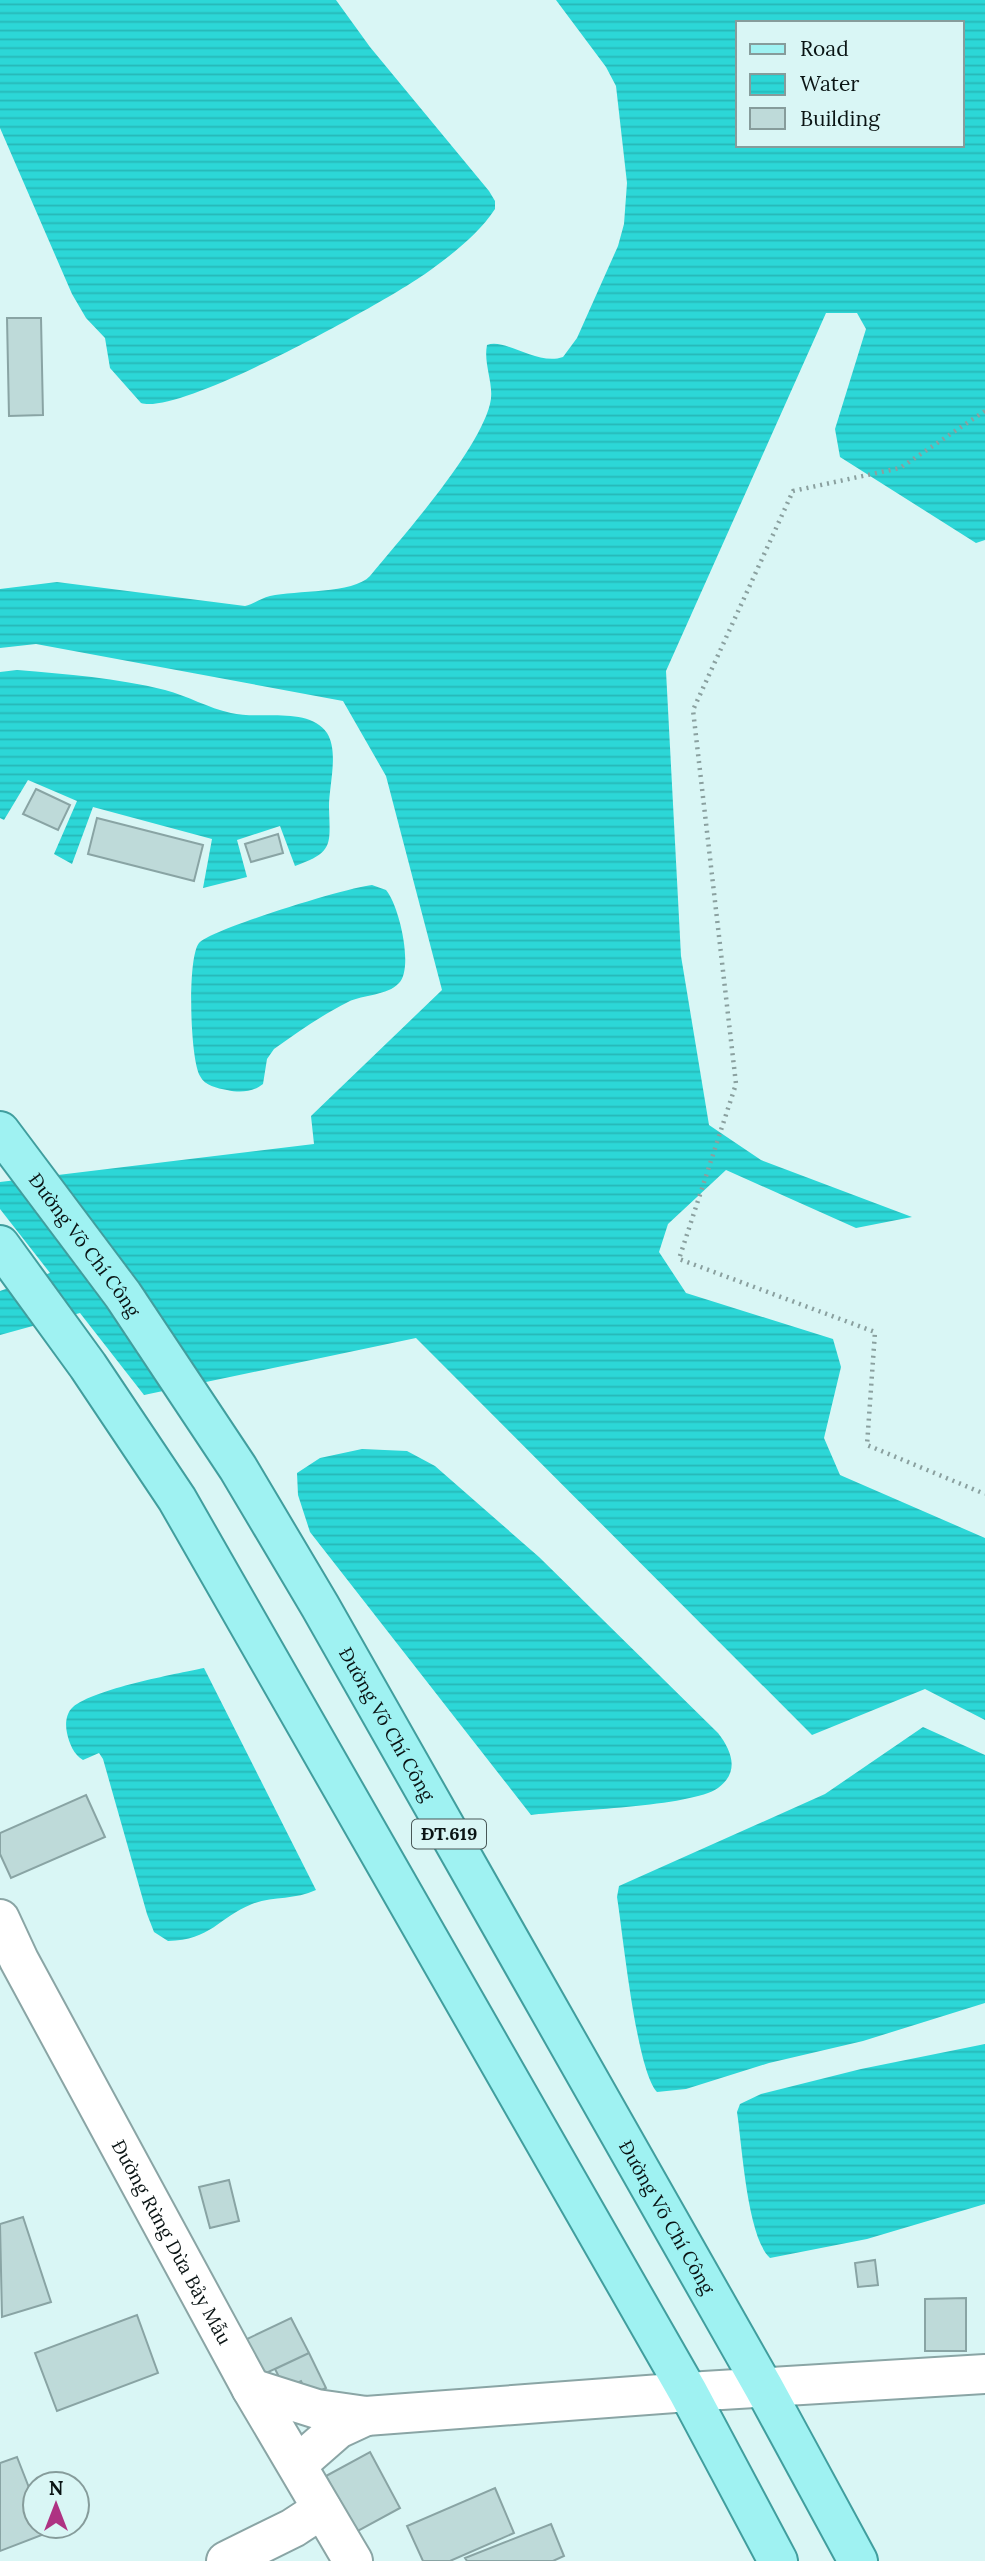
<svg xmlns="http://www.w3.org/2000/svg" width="985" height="2561" font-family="Lora,serif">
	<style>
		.water { fill: url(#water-rules); fill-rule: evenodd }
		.building { fill: #bedad9; stroke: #89a4a4; stroke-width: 2 }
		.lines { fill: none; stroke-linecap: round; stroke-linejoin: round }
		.minor-casing { stroke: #8aa5a5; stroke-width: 42 }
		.tertiary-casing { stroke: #8aa5a5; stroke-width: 42 }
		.primary-casing { stroke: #419e9e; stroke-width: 42 }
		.path { stroke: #8aa09f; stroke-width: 4.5; stroke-dasharray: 2 5; stroke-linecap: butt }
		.minor { stroke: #fff; stroke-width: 38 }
		.tertiary { stroke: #fff; stroke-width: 38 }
		.primary { stroke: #9ff2f2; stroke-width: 38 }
		.labels { text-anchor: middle; stroke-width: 5; stroke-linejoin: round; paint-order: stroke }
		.shield { fill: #d9f6f5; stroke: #485858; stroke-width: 2 }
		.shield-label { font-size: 18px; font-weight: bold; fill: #0a1414 }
		.street-label { font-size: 19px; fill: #0a1414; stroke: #d9f6f5 }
	</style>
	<defs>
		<pattern id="water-rules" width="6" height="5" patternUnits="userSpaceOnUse" patternTransform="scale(1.75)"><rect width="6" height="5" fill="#2cd7d7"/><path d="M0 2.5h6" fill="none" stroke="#26b8b8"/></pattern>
	</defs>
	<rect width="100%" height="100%" fill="#d9f6f5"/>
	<path class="water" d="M0,0H336L370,47L489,191L495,201V209C478,235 450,256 425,274C385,302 181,416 141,403L110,368L105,338L86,318L72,294L0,128Z
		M556,0H985V540L976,543L840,457L835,429L866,329L857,313H826L666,671L681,956L709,1125L761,1160L912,1217L856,1228L726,1170L668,1224L659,1252L686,1293L833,1339L841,1367L824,1438L840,1475L985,1538V1720L925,1689L812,1735L416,1338L144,1395L80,1313L0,1335V1291L50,1273L0,1209V1182L314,1144L311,1116L442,990L386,776L343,701L36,644L0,648V589L57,582L245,606C254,604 261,598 270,596C296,590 353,594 370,576C403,536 478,452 490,404C495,385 483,365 487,345C506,338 537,366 563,357L577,338L618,246L624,224L627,183L616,86L606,67ZM738,23H962V145H738Z
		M17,670C67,674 117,678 165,690C188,696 208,708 231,713C258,720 309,706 327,733C339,752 329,785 329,807C330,845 334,852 295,866L280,826L237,840L247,877L203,888L212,839L93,807L72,864L54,854L77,801L28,780L4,820L0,818V672Z
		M372,885L386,890C399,905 414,968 399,983C387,996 364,994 348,1002C322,1015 298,1032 274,1049L267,1059L263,1084C253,1092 240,1093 227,1090C217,1088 205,1086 200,1076C190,1059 187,958 199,943C211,929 349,887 372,885Z
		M362,1449L407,1451L435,1466L539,1557L718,1733C732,1751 740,1772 718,1788C691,1807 569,1810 531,1815L310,1532L298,1495L297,1473L320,1458Z
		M204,1668L316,1890C295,1900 273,1896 252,1904C218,1918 211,1940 168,1941L154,1932L147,1914L103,1759L99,1753L83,1760C74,1755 69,1743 67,1733C65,1724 66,1713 73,1707C94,1689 175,1674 204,1668Z
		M923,1727L985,1755V2003L863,2041L769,2063L686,2089L657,2092C636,2069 623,1934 617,1897L619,1886L825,1794Z
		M985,2044V2204L867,2239L770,2258C747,2237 742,2144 737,2112L740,2104L761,2094L861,2069Z"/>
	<path class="building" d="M7,318H41L43,415L9,416Z
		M36,789L70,805L58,830L23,814Z
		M97,818L203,845L194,881L88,854Z
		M278,834L283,853L251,862L245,844Z
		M86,1795L105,1837L11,1878L0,1854V1833Z
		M229,2180L239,2221L210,2228L199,2187Z
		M23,2217L51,2302L2,2317L0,2224Z
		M875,2260L878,2285L858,2287L855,2263Z
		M966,2298V2351H925V2299Z
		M137,2315L158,2373L57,2411L35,2353Z
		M291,2318L309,2353L262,2375L245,2340Z
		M309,2353L326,2388L308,2396L301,2381L285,2389L275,2369Z
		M370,2452L400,2508L356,2532L326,2476Z
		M17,2457L35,2503V2526H44L47,2533L0,2551V2463Z
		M495,2488L514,2533L450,2561H423L407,2526Z
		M551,2524L564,2556L553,2561H467L465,2558Z"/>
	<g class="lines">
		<defs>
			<path id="minor" d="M226,2561L293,2528L322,2509"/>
			<g id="tertiary">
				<path id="s1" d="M0,1919L19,1960L251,2388L353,2561"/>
				<path d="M251,2388L317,2409L366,2416L688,2392L985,2374"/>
				<path d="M298,2464L338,2429L366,2416"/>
			</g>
			<g id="primary">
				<path id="s2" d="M0,1131L123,1295L238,1468L320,1606L764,2388L858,2561"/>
				<path d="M0,1245L88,1366L177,1499L688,2392L778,2561"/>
			</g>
		</defs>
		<use href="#minor" class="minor-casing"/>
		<use href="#tertiary" class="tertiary-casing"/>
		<use href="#primary" class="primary-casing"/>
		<path class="path" d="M985,411L900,468L793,491L693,710L736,1084L679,1259L875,1332L867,1445L985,1494"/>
		<use href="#minor" class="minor"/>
		<use href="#tertiary" class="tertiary"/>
		<use href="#primary" class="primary"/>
	</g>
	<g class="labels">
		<rect class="shield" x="412" y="1819.5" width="74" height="29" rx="5"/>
		<g class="shield-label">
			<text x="449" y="1840">ĐT.619</text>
		</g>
		<g class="street-label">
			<text dy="7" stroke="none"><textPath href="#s2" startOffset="142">Đường Võ Chí Công</textPath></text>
			<text dy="7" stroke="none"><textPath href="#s2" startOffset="709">Đường Võ Chí Công</textPath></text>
			<text dy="7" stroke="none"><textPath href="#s2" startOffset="1276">Đường Võ Chí Công</textPath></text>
			<text dy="7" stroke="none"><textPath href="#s1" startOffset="366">Đường Rừng Dừa Bảy Mẫu</textPath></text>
		</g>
	</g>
	<rect x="736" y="21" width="228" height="126" fill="#d9f6f5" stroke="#869c9b" stroke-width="2"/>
	<rect x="750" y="44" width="35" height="10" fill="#9ff2f2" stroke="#869c9b" stroke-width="2"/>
	<text x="800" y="56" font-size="21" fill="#0a1414">Road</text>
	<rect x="750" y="74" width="35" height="21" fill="url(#water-rules)" stroke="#869c9b" stroke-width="2"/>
	<text x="800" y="91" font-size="21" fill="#0a1414">Water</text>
	<rect x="750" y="108" width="35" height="21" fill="#bedad9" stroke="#869c9b" stroke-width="2"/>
	<text x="800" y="126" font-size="21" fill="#0a1414">Building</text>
	<g transform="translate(56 2505)"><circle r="33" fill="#d9f6f5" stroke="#869c9b" stroke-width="2"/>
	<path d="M0-5L12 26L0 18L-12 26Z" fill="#ae3282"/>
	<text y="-10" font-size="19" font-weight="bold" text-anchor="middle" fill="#0a1414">N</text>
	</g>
</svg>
